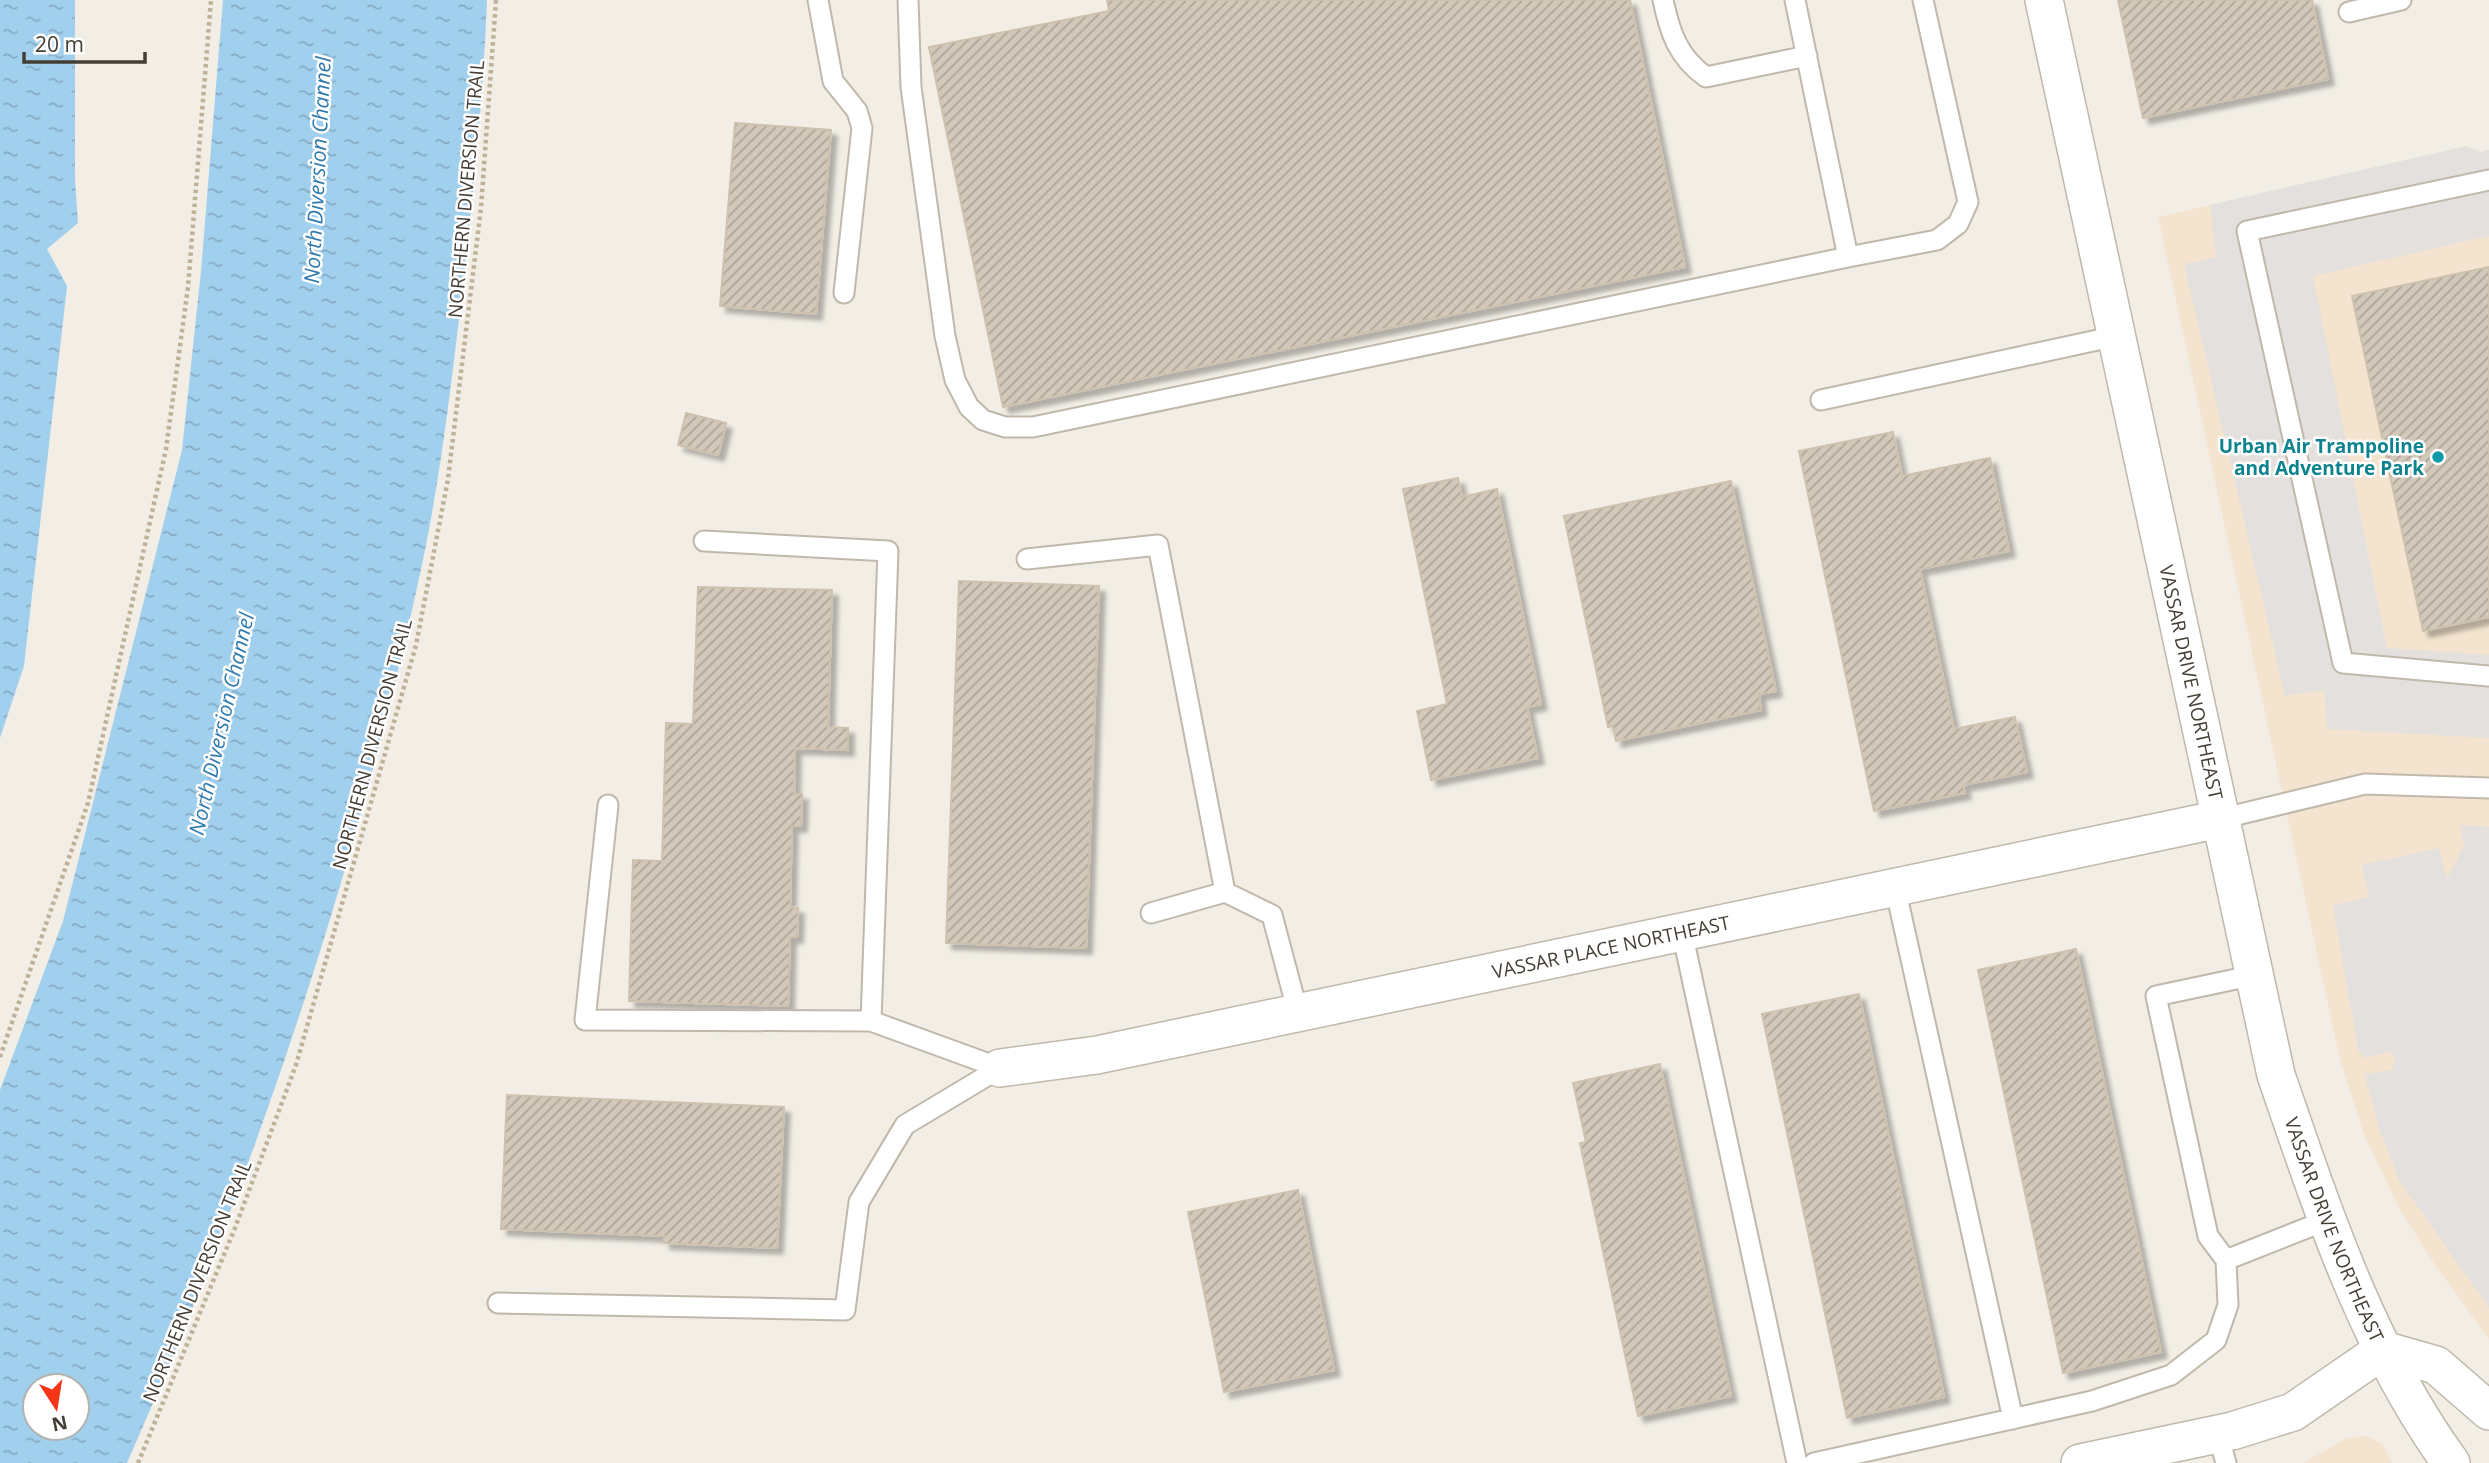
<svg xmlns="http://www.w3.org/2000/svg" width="2489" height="1463" font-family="'Open Sans',sans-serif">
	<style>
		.commercial { fill: #f4e4cf }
		.parking { fill: #e3e0dd }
		.water { fill: url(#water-ripples); fill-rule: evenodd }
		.building { fill: url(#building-hatch); stroke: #cec1ae; stroke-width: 2; filter: url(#shadow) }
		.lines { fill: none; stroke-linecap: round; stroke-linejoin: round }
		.lane-casing { stroke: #c0b8aa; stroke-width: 23 }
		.street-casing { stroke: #c0b8aa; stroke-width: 40 }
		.path { stroke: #bfb199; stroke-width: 4.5; stroke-dasharray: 3.5 3.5; stroke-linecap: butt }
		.lane { stroke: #fff; stroke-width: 19 }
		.street { stroke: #fff; stroke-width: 37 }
		.culture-dot { fill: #0f9aa8; stroke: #fff; stroke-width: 2.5 }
		.labels { text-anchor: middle; stroke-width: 5; stroke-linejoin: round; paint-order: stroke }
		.street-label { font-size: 19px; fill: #443e34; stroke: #fff }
		.culture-label { font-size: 19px; font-weight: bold; fill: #0d838f; stroke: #fff; text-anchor: end }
		.water-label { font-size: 21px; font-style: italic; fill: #307bad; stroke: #fff }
	</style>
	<defs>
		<pattern id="water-ripples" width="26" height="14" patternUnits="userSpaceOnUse" patternTransform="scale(1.75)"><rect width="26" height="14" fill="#a1d0ee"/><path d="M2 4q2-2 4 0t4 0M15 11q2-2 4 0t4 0" fill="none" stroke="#85aac2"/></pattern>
		<pattern id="building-hatch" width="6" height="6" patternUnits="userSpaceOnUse" patternTransform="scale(1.75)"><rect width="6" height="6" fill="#d3c9ba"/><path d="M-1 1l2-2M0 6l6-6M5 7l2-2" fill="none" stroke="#ada598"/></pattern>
		<filter id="shadow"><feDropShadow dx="6" dy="6" stdDeviation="2" flood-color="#0004"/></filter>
	</defs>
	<rect width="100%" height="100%" fill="#f2eee5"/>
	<path class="commercial" d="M2467,146L2480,152L2489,150V1339L2435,1265L2400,1210L2365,1137L2340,1060L2158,217Z
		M2366,1436L2383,1444L2392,1463H2303L2347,1438Z"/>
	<path class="parking" d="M2467,146L2480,152L2489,150V236L2313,276L2387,648L2489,655V738L2327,729L2324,690L2285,696L2184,264L2216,257L2210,205Z
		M2460,825L2489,827V1308L2399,1180L2380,1131L2364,1074L2392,1070L2395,1058L2391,1052L2365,1058L2358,1050L2333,905L2369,897L2362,865L2439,848L2447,879L2464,846Z"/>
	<path class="water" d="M0,0H75V179L78,223L47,249L67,286L24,666L0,738Z
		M223,0H487C483,104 472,208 460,311C450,394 440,478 423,560C357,871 255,1172 127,1463H0V1090L63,921L182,450L201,271ZM77,1386V1428H35V1386Z"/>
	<path class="building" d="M1107,0H1630L1685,267L1003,407L929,47L1109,11Z
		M2118,0H2312L2328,79L2143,118Z
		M735,123L831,130L816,314L720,306Z
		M2489,267V617L2423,631L2352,296Z
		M686,413L726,423L718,455L678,445Z
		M1893,432L1902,476L1990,458L2009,551L1920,569L1954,729L2015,717L2027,772L1963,785L1965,793L1874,811L1799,451Z
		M1458,478L1462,497L1497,489L1541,704L1527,707L1538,758L1431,780L1417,711L1447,704L1403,489Z
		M1731,481L1776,691L1759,694L1761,710L1616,741L1613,726L1608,727L1564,516Z
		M959,581L1099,586L1086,948L946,943Z
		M698,587L832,590L828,727L848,728V750L795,748L794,794H802L801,826H792L790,907L798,908L797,937H790L788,1006L629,1001L633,860L662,861L666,723L693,724Z
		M2076,949L2161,1352L2063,1373L1978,970Z
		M1859,994L1944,1397L1847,1418L1762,1014Z
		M1660,1064L1731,1396L1638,1416L1580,1143L1586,1142L1573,1083Z
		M507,1095L784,1107L777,1248L664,1243V1236L501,1229Z
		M1298,1190L1334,1370L1224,1392L1188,1212Z"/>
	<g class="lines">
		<defs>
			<path id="lane" d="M818,0L833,81L857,111L862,128L844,293
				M908,0L911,87L945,336L955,380L969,407L983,420L1005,427H1033L1848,257
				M1663,0C1670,33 1678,57 1706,77L1807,56
				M1795,0L1848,257L1937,240L1958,224L1968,202L1923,0
				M2349,12L2401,0
				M2489,180L2247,231L2343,663L2489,676
				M1821,400L2116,336
				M704,541L888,551L871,1021L1000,1068
				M1027,559L1158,545L1225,892
				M608,805L585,1020L871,1021
				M2220,819L2365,784L2489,788
				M1895,887L2013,1419
				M1151,913L1225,892L1272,915L1298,1013
				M1682,932L1797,1463
				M2255,975L2156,996L2208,1236L2226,1260L2327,1220
				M498,1303L845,1310L859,1202L905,1125L1000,1068
				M2218,1434L2226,1463
				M1814,1463L2092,1401L2171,1375L2216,1340L2228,1305L2226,1260"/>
			<g id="street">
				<path id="s1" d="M2044,0L2276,1075C2322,1208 2367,1348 2451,1463"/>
				<path id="s2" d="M1000,1068L1097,1055L2220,819"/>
				<path d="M2383,1350L2436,1365L2489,1411"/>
				<path d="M2080,1463L2232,1431L2293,1412L2383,1350"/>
			</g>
		</defs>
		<use href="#lane" class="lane-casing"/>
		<use href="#street" class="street-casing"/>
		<path class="path" d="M0,1057L88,803L166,449L188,287L211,0
			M138,1463L235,1228L296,1065L416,645L448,479L481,208L496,0"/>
		<use href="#lane" class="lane"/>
		<use href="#street" class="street"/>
	</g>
	<circle class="culture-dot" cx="2438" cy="457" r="7"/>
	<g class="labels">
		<g class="street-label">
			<text transform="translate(466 189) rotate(-85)" y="7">NORTHERN DIVERSION TRAIL</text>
			<text dy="7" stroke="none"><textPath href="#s1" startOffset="698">VASSAR DRIVE NORTHEAST</textPath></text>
			<text transform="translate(372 744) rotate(-75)" y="7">NORTHERN DIVERSION TRAIL</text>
			<text dy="7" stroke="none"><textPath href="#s2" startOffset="623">VASSAR PLACE NORTHEAST</textPath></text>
			<text dy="7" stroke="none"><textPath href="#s1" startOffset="1265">VASSAR DRIVE NORTHEAST</textPath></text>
			<text transform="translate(197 1281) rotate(-68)" y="7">NORTHERN DIVERSION TRAIL</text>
		</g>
		<g class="culture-label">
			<text x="2424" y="453">Urban Air Trampoline<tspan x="2424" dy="22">and Adventure Park</tspan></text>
		</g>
		<g class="water-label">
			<text transform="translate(318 170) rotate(-87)" y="7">North Diversion Channel</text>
			<text transform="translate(222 724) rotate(-77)" y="7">North Diversion Channel</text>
		</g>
	</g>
	<g transform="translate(56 1407) rotate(168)"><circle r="33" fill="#ffffff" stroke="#b4b2ae" stroke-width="2"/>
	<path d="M0-5L12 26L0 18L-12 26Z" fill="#f63518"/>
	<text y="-10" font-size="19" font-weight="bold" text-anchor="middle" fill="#443e34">N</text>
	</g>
	<path d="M24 52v10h121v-10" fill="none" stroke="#443e34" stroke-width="3.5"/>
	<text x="35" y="52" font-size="21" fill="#443e34" stroke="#ffffff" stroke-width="5" paint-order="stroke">20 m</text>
</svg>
